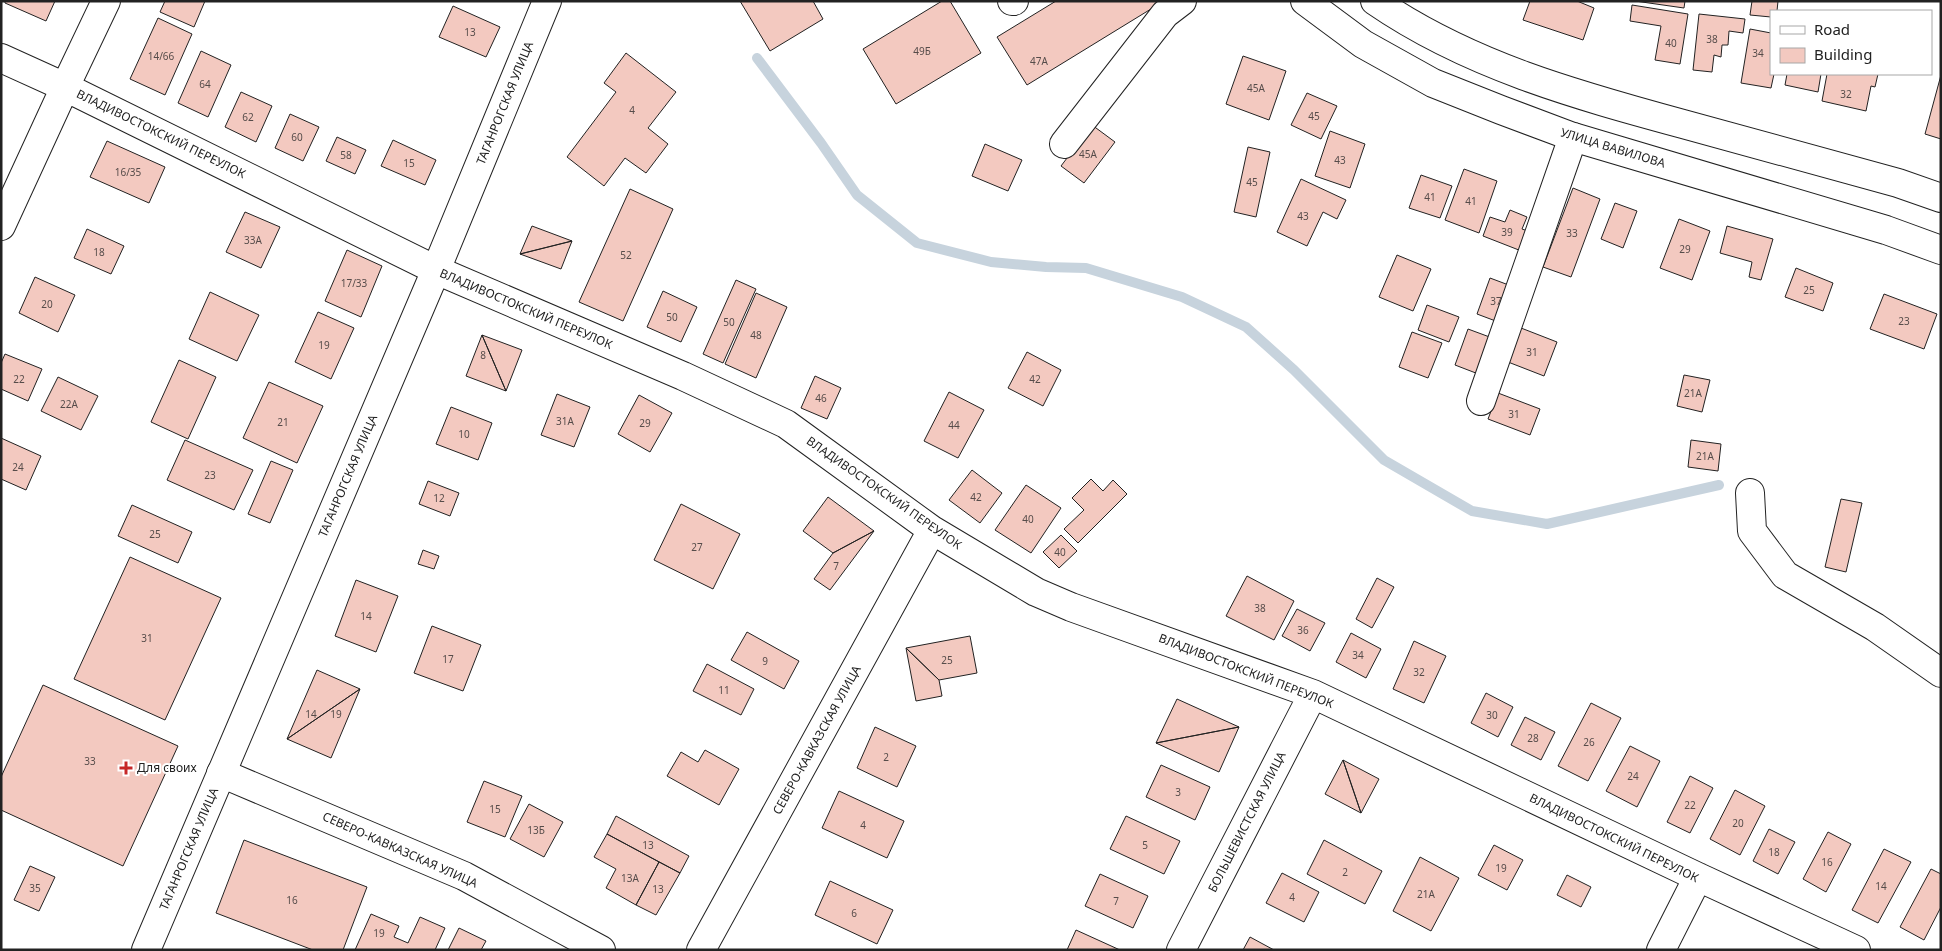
<svg xmlns="http://www.w3.org/2000/svg" width="1942" height="951" font-family="'Noto Sans',sans-serif">
	<style>
		.lines { fill: none; stroke-linecap: round; stroke-linejoin: round }
		.stream { stroke: #c7d3dd; stroke-width: 10 }
		.building { fill: #f3c9c0; stroke: #222 }
		.minor-casing { stroke: #222; stroke-width: 30 }
		.major-casing { stroke: #222; stroke-width: 30 }
		.minor { stroke: #fff; stroke-width: 28 }
		.major { stroke: #fff; stroke-width: 28 }
		.poi-dot { fill: #c62828; stroke: #fff; stroke-width: 2 }
		.labels { text-anchor: middle; stroke-width: 4; stroke-linejoin: round; paint-order: stroke }
		.number-label { font-size: 10px; fill: #564c4a }
		.street-label { font-size: 12px; fill: #222; stroke: #fff }
		.poi-label { font-size: 12px; fill: #222; stroke: #fff; text-anchor: start }
	</style>
	<rect width="100%" height="100%" fill="#fff"/>
	<g class="lines">
		<path class="stream" d="M757,58L821,143L857,195L917,243L991,262L1046,267L1086,268L1182,297L1246,327L1294,370L1384,460L1472,511L1547,524L1719,485"/>
	</g>
	<path class="building" d="M5,1H55L46,21L5,3Z
		M165,1H205L194,27L160,12Z
		M740,1H813L823,19L770,51Z
		M942,1H950L981,53L896,104L863,49Z
		M1056,1H1164L1027,85L997,37Z
		M1530,1H1577L1594,8L1583,40L1523,20Z
		M1635,1H1685L1684,8Z
		M1752,1H1778L1777,11H1771V17L1750,15Z
		M1632,5L1688,14L1680,64L1655,60L1661,26L1630,21Z
		M453,6L500,27L486,57L439,37Z
		M1699,14L1745,19L1743,33L1729,31L1728,45H1722L1721,57L1714,55L1712,72L1693,70Z
		M158,18L192,34L165,95L130,79Z
		M1750,29L1771,33V74H1774L1771,88L1741,83Z
		M201,51L231,65L208,117L178,103Z
		M626,53L676,92L648,128L668,144L646,173L625,158L604,186L567,157L616,92L604,83Z
		M1243,56L1286,71L1269,120L1226,104Z
		M1787,74H1821L1818,92L1785,85Z
		M1827,74H1878L1875,87L1871,86L1866,111L1822,101Z
		M1941,75V139L1925,134Z
		M241,92L272,106L256,142L225,127Z
		M1307,93L1337,106L1321,139L1291,125Z
		M290,114L319,127L303,161L275,148Z
		M1092,125L1115,142L1084,183L1061,166Z
		M1330,131L1365,144L1350,188L1315,176Z
		M337,137L366,150L355,174L326,161Z
		M393,140L436,160L425,185L381,166Z
		M107,141L165,167L149,203L90,177Z
		M985,144L1022,160L1008,191L972,176Z
		M1248,147L1270,152L1256,217L1234,212Z
		M1464,169L1497,181L1479,233L1445,220Z
		M1421,175L1452,186L1440,218L1409,208Z
		M1301,179L1346,200L1337,219L1323,212L1307,246L1277,232Z
		M1573,188L1600,199L1571,277L1543,267Z
		M630,189L673,209L623,321L579,302Z
		M1615,203L1637,211L1623,248L1601,239Z
		M1510,210L1527,217L1522,229L1536,234L1529,254L1483,236L1490,217L1505,222Z
		M245,212L280,227L261,268L226,252Z
		M1679,219L1710,231L1692,280L1660,268Z
		M532,226L572,241L520,254Z
		M1727,226L1773,239L1761,280L1749,277L1752,262L1720,253Z
		M87,229L124,246L111,274L74,258Z
		M572,241L561,269L520,254Z
		M347,250L382,266L361,317L325,301Z
		M1397,255L1431,269L1413,311L1379,297Z
		M1796,268L1833,283L1823,311L1785,297Z
		M35,277L75,295L58,332L19,313Z
		M1490,278L1514,287L1501,323L1477,314Z
		M736,280L756,289L723,363L703,354Z
		M663,291L697,307L681,342L647,327Z
		M210,292L259,315L237,361L189,339Z
		M756,293L787,307L756,378L725,364Z
		M1884,294L1937,314L1924,349L1870,329Z
		M1427,305L1459,317L1449,342L1418,330Z
		M318,312L354,328L331,379L295,362Z
		M1521,328L1557,342L1544,376L1508,362Z
		M1468,329L1495,339L1481,375L1455,365Z
		M1412,332L1442,343L1428,378L1399,367Z
		M482,335L522,350L506,391Z
		M482,335L506,391L466,376Z
		M1027,352L1061,370L1043,406L1008,388Z
		M5,354L42,369L28,401L1,389V363Z
		M179,360L216,377L188,439L151,422Z
		M1684,375L1710,380L1702,412L1677,406Z
		M815,376L841,388L827,419L801,408Z
		M58,377L98,396L81,430L41,411Z
		M269,382L323,406L297,463L243,438Z
		M949,392L984,410L958,458L924,441Z
		M1498,393L1540,409L1530,435L1488,419Z
		M557,394L590,407L574,447L541,435Z
		M639,395L672,413L650,452L618,434Z
		M451,407L492,423L478,460L436,444Z
		M1,438L41,456L26,490L1,479Z
		M185,440L253,470L234,510L167,480Z
		M1691,440L1721,444L1718,471L1688,467Z
		M271,461L293,470L270,523L248,514Z
		M972,470L1002,493L980,523L949,500Z
		M1091,479L1103,491L1113,480L1127,494L1078,543L1064,529L1084,510L1072,498Z
		M428,481L459,493L450,516L419,504Z
		M1026,485L1061,508L1031,553L995,530Z
		M828,497L874,531L833,553L803,531Z
		M1841,499L1862,503L1846,572L1825,567Z
		M681,504L740,534L713,589L654,560Z
		M132,505L192,532L178,563L118,536Z
		M874,531L830,590L814,579L833,553Z
		M1061,535L1077,551L1059,568L1043,552Z
		M423,550L439,556L434,569L418,564Z
		M130,557L221,598L165,720L74,679Z
		M1247,576L1294,601L1274,640L1226,616Z
		M1377,578L1394,587L1372,628L1356,619Z
		M356,580L398,596L376,652L335,636Z
		M1297,609L1325,623L1310,651L1282,636Z
		M432,626L481,645L463,691L414,673Z
		M747,632L799,661L784,689L731,660Z
		M1351,633L1381,649L1366,678L1336,662Z
		M970,636L977,673L939,680L906,648Z
		M1414,641L1446,656L1424,703L1393,689Z
		M906,648L939,680L942,696L916,701Z
		M707,664L754,689L741,715L693,691Z
		M317,670L360,689L287,739Z
		M43,685L178,746L123,866L1,810V777Z
		M360,689L331,758L287,739Z
		M1486,693L1513,707L1498,737L1471,723Z
		M1177,699L1239,727L1156,743Z
		M1591,703L1621,718L1588,781L1558,766Z
		M1525,717L1555,732L1541,760L1511,745Z
		M875,727L916,746L897,787L857,768Z
		M1239,727L1219,772L1156,743Z
		M1630,746L1660,761L1637,807L1606,791Z
		M705,750L739,769L719,805L667,776L681,752L698,762Z
		M1343,760L1361,813L1325,794Z
		M1343,760L1379,779L1361,813Z
		M1161,765L1210,787L1195,820L1146,797Z
		M1690,776L1713,788L1690,833L1667,822Z
		M484,781L522,796L505,837L467,822Z
		M1735,790L1765,806L1740,855L1710,839Z
		M839,791L904,821L887,858L822,828Z
		M529,804L563,822L544,857L510,839Z
		M616,816L689,856L680,873L607,834Z
		M1126,816L1180,841L1164,874L1110,849Z
		M1769,829L1795,842L1778,874L1753,861Z
		M1828,832L1851,844L1826,892L1803,879Z
		M607,834L659,862L636,905L606,888L616,869L594,857Z
		M244,840L367,887L343,950H313L216,913Z
		M1324,840L1382,871L1365,904L1307,874Z
		M1494,845L1523,860L1507,890L1478,875Z
		M1884,849L1911,862L1878,923L1852,910Z
		M1420,857L1459,878L1431,931L1393,911Z
		M659,862L680,873L656,915L636,905Z
		M30,866L55,877L39,911L14,900Z
		M1931,869L1941,874V907L1924,940L1900,927Z
		M1282,873L1319,892L1304,922L1266,903Z
		M1100,874L1148,896L1133,928L1085,906Z
		M1567,875L1591,887L1581,907L1557,895Z
		M830,881L893,910L877,944L815,915Z
		M371,914L399,926L394,937L408,943L420,917L445,928L435,950H355Z
		M459,928L486,941L481,950H448Z
		M1076,930L1120,950H1067Z
		M1250,937L1274,950H1243Z"/>
	<g class="lines">
		<defs>
			<path id="minor" d="M1012,1H1014
				M1,58L65,87L436,270L683,376L786,424L932,530L1036,592L1071,607L1313,694L1698,877L1856,950
				M1064,144L1165,14L1182,1
				M1,226L65,87L106,1
				M1481,401L1573,137
				M1750,493L1752,531L1785,575L1875,627L1941,673
				M221,773L464,876L601,950
				M701,950L932,530
				M1181,950L1313,694
				M1661,950L1698,877"/>
			<path id="major" d="M1305,1L1363,44L1433,83L1501,110L1573,137L1886,230L1941,250
				M1375,1C1468,65 1576,95 1683,124C1755,144 1827,163 1898,183L1941,198
				M146,950L436,270L547,1"/>
		</defs>
		<use href="#minor" class="minor-casing"/>
		<use href="#major" class="major-casing"/>
		<use href="#minor" class="minor"/>
		<use href="#major" class="major"/>
	</g>
	<path class="poi-dot" d="M123.5 760.5h5v5h5v5h-5v5h-5v-5h-5v-5h5z"/>
	<g class="labels">
		<g class="number-label">
			<text x="470" y="36">13</text>
			<text x="1712" y="43">38</text>
			<text x="1671" y="47">40</text>
			<text x="922" y="55">49Б</text>
			<text x="1758" y="57">34</text>
			<text x="161" y="60">14/66</text>
			<text x="1039" y="65">47А</text>
			<text x="205" y="88">64</text>
			<text x="1256" y="92">45А</text>
			<text x="1846" y="98">32</text>
			<text x="632" y="114">4</text>
			<text x="1314" y="120">45</text>
			<text x="248" y="121">62</text>
			<text x="297" y="141">60</text>
			<text x="1088" y="158">45А</text>
			<text x="346" y="159">58</text>
			<text x="1340" y="164">43</text>
			<text x="409" y="167">15</text>
			<text x="128" y="176">16/35</text>
			<text x="1252" y="186">45</text>
			<text x="1430" y="201">41</text>
			<text x="1471" y="205">41</text>
			<text x="1303" y="220">43</text>
			<text x="1507" y="236">39</text>
			<text x="1572" y="237">33</text>
			<text x="253" y="244">33А</text>
			<text x="1685" y="253">29</text>
			<text x="99" y="256">18</text>
			<text x="626" y="259">52</text>
			<text x="354" y="287">17/33</text>
			<text x="1809" y="294">25</text>
			<text x="1496" y="305">37</text>
			<text x="47" y="308">20</text>
			<text x="672" y="321">50</text>
			<text x="1904" y="325">23</text>
			<text x="729" y="326">50</text>
			<text x="756" y="339">48</text>
			<text x="324" y="349">19</text>
			<text x="1532" y="356">31</text>
			<text x="483" y="359">8</text>
			<text x="19" y="383">22</text>
			<text x="1035" y="383">42</text>
			<text x="1693" y="397">21А</text>
			<text x="821" y="402">46</text>
			<text x="69" y="408">22А</text>
			<text x="1514" y="418">31</text>
			<text x="565" y="425">31А</text>
			<text x="283" y="426">21</text>
			<text x="645" y="427">29</text>
			<text x="954" y="429">44</text>
			<text x="464" y="438">10</text>
			<text x="1705" y="460">21А</text>
			<text x="18" y="471">24</text>
			<text x="210" y="479">23</text>
			<text x="976" y="501">42</text>
			<text x="439" y="502">12</text>
			<text x="1028" y="523">40</text>
			<text x="155" y="538">25</text>
			<text x="697" y="551">27</text>
			<text x="1060" y="556">40</text>
			<text x="836" y="570">7</text>
			<text x="1260" y="612">38</text>
			<text x="366" y="620">14</text>
			<text x="1303" y="634">36</text>
			<text x="147" y="642">31</text>
			<text x="1358" y="659">34</text>
			<text x="448" y="663">17</text>
			<text x="947" y="664">25</text>
			<text x="765" y="665">9</text>
			<text x="1419" y="676">32</text>
			<text x="724" y="694">11</text>
			<text x="311" y="718">14</text>
			<text x="336" y="718">19</text>
			<text x="1492" y="719">30</text>
			<text x="1533" y="742">28</text>
			<text x="1589" y="746">26</text>
			<text x="886" y="761">2</text>
			<text x="90" y="765">33</text>
			<text x="1633" y="780">24</text>
			<text x="1178" y="796">3</text>
			<text x="1690" y="809">22</text>
			<text x="495" y="813">15</text>
			<text x="1738" y="827">20</text>
			<text x="863" y="829">4</text>
			<text x="536" y="834">13Б</text>
			<text x="648" y="849">13</text>
			<text x="1145" y="849">5</text>
			<text x="1774" y="856">18</text>
			<text x="1827" y="866">16</text>
			<text x="1501" y="872">19</text>
			<text x="1345" y="876">2</text>
			<text x="630" y="882">13А</text>
			<text x="1881" y="890">14</text>
			<text x="35" y="892">35</text>
			<text x="658" y="893">13</text>
			<text x="1426" y="898">21А</text>
			<text x="1292" y="901">4</text>
			<text x="292" y="904">16</text>
			<text x="1116" y="905">7</text>
			<text x="854" y="917">6</text>
			<text x="379" y="937">19</text>
		</g>
		<g class="street-label">
			<text transform="translate(505 103) rotate(-68)" y="4">ТАГАНРОГСКАЯ УЛИЦА</text>
			<text transform="translate(161 134) rotate(26)" y="4">ВЛАДИВОСТОКСКИЙ ПЕРЕУЛОК</text>
			<text transform="translate(1613 148) rotate(17)" y="4">УЛИЦА ВАВИЛОВА</text>
			<text transform="translate(526 309) rotate(23)" y="4">ВЛАДИВОСТОКСКИЙ ПЕРЕУЛОК</text>
			<text transform="translate(348 476) rotate(-67)" y="4">ТАГАНРОГСКАЯ УЛИЦА</text>
			<text transform="translate(884 493) rotate(35)" y="4">ВЛАДИВОСТОКСКИЙ ПЕРЕУЛОК</text>
			<text transform="translate(1246 671) rotate(21)" y="4">ВЛАДИВОСТОКСКИЙ ПЕРЕУЛОК</text>
			<text transform="translate(817 740) rotate(-61)" y="4">СЕВЕРО-КАВКАЗСКАЯ УЛИЦА</text>
			<text transform="translate(1247 822) rotate(-63)" y="4">БОЛЬШЕВИСТСКАЯ УЛИЦА</text>
			<text transform="translate(1614 838) rotate(26)" y="4">ВЛАДИВОСТОКСКИЙ ПЕРЕУЛОК</text>
			<text transform="translate(189 849) rotate(-67)" y="4">ТАГАНРОГСКАЯ УЛИЦА</text>
			<text transform="translate(400 850) rotate(24)" y="4">СЕВЕРО-КАВКАЗСКАЯ УЛИЦА</text>
		</g>
		<g class="poi-label">
			<text x="137" y="772">Для своих</text>
		</g>
	</g>
	<rect width="1942" height="951" fill="none" stroke="#222222" stroke-width="5"/>
	<rect x="1770" y="10" width="162" height="65" fill="#ffffff" stroke="#a7a7a7"/>
	<rect x="1780" y="26" width="25" height="8" fill="#ffffff" stroke="#a7a7a7"/>
	<text x="1814" y="35" font-size="15" fill="#222222">Road</text>
	<rect x="1780" y="48" width="25" height="15" fill="#f3c9c0" stroke="#a7a7a7"/>
	<text x="1814" y="60" font-size="15" fill="#222222">Building</text>
</svg>
